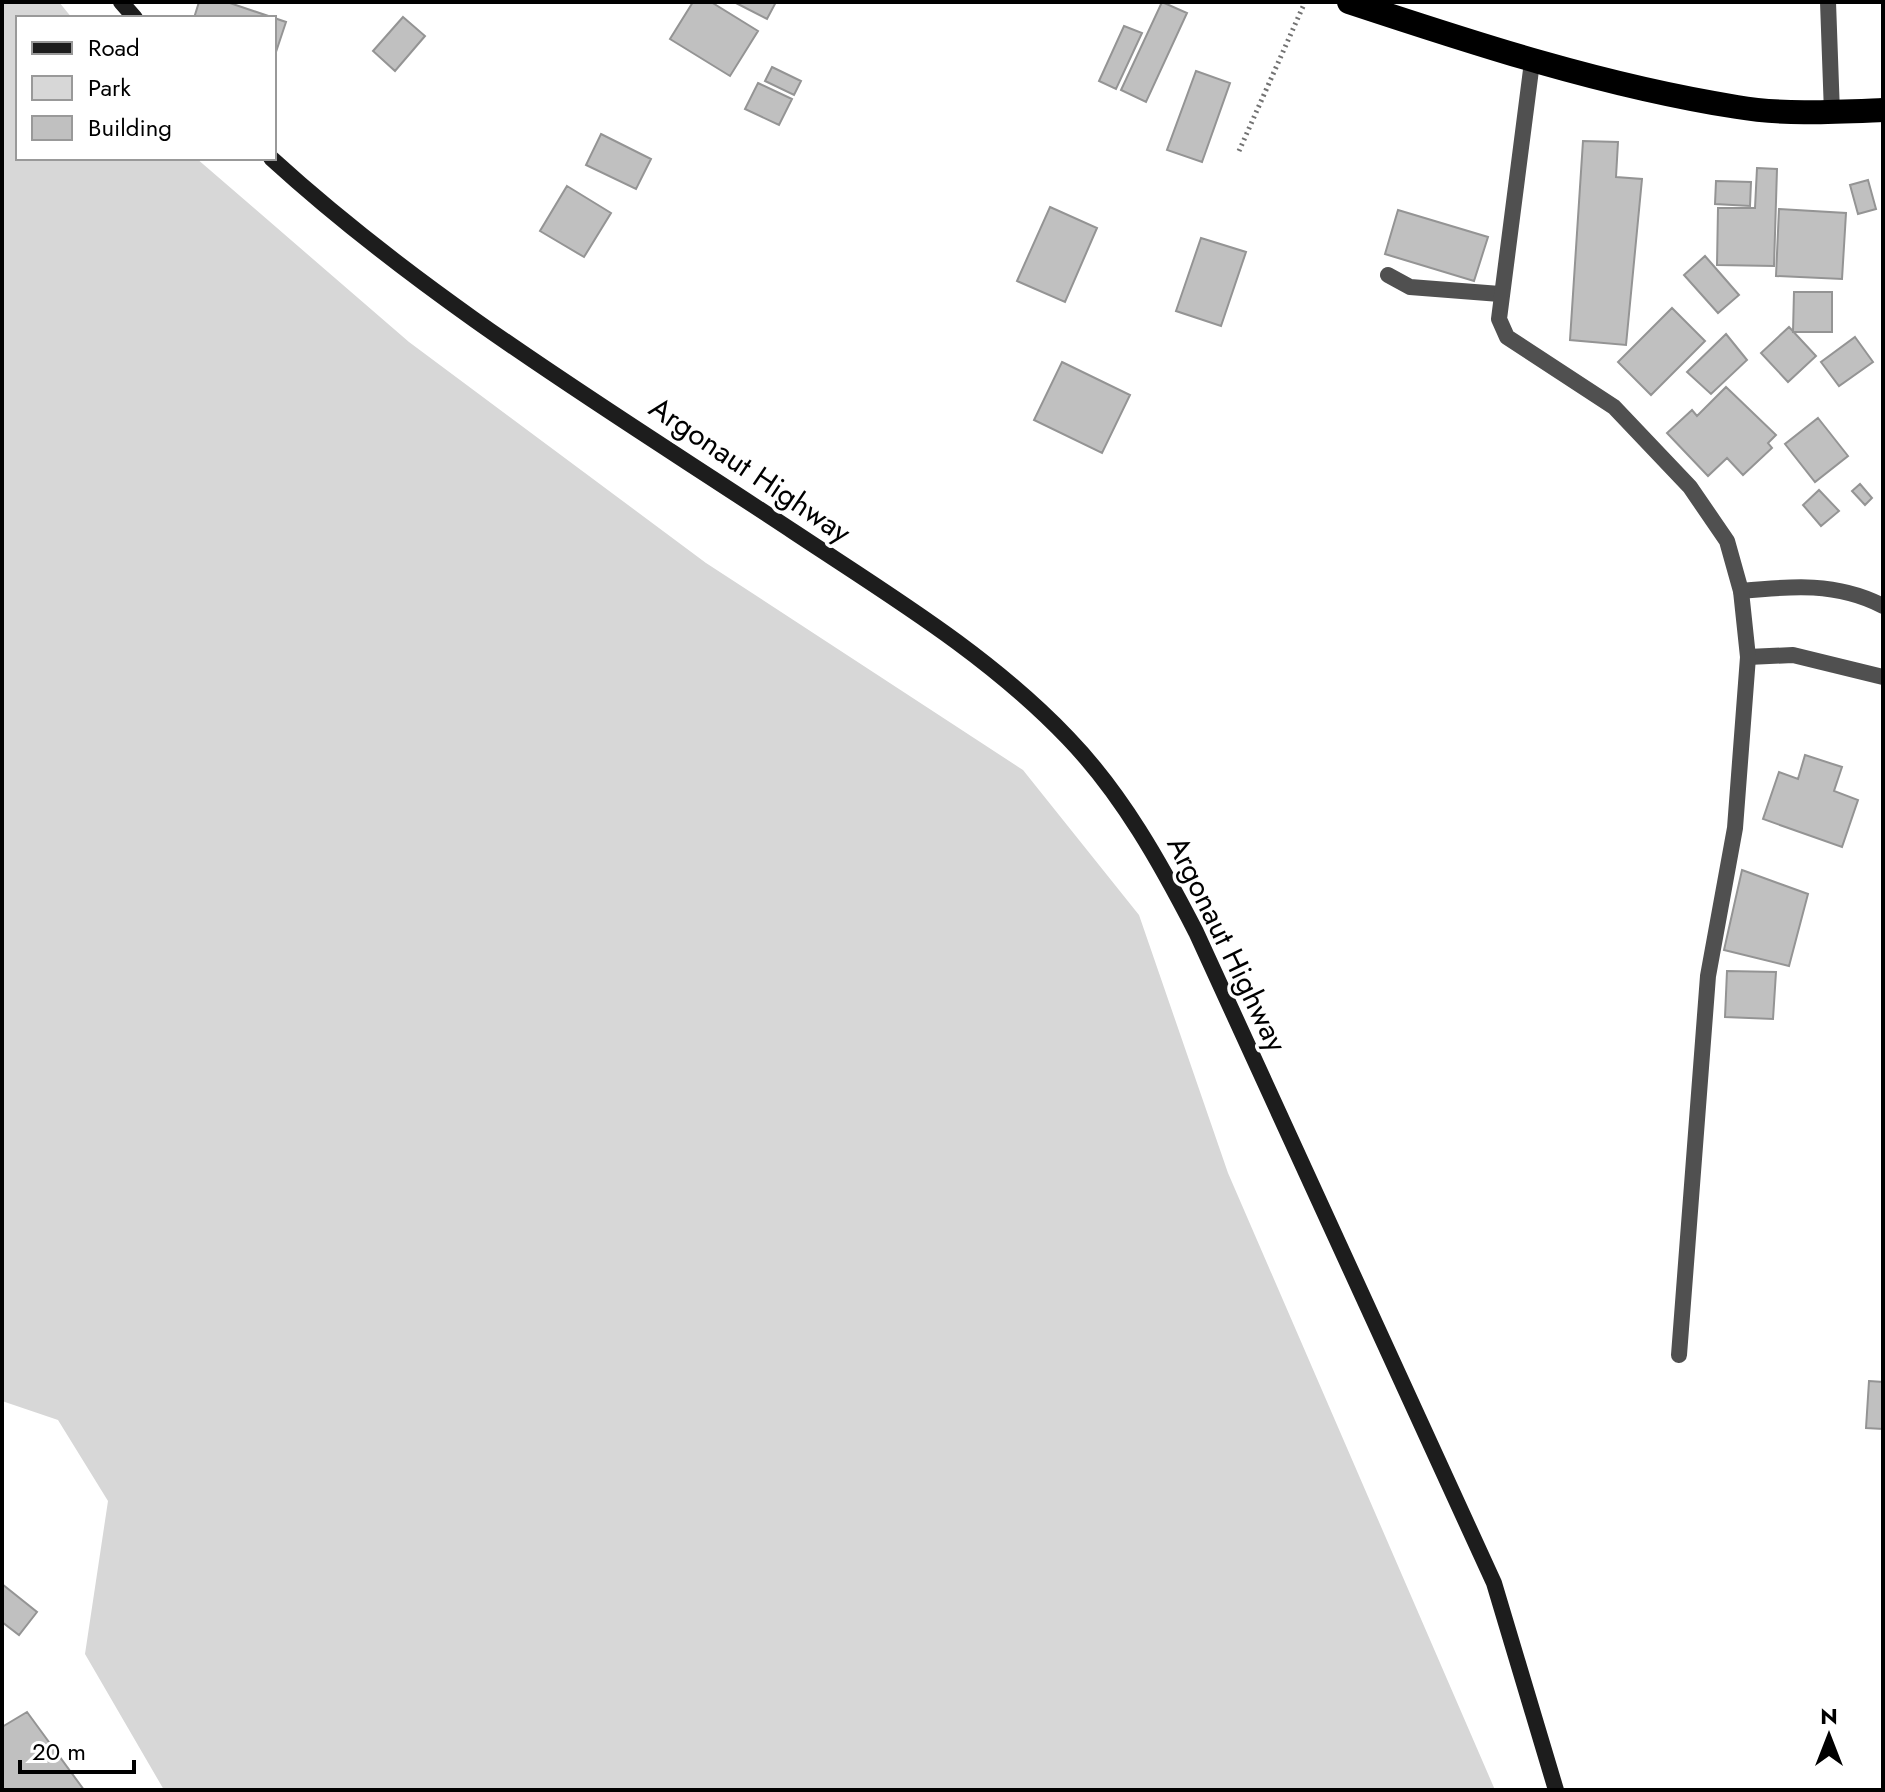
<svg xmlns="http://www.w3.org/2000/svg" width="1885" height="1792" font-family="Jost,sans-serif">
	<style>
		.green { fill: #d7d7d7 }
		.building { fill: #c0c0c0; stroke: #949494; stroke-width: 2 }
		.lines { fill: none; stroke-linecap: round; stroke-linejoin: round }
		.path { stroke: #727272; stroke-width: 5; stroke-dasharray: 2 4; stroke-linecap: butt }
		.lane { stroke: #505050; stroke-width: 16 }
		.street { stroke: #505050; stroke-width: 16 }
		.secondary { stroke: #1d1d1d; stroke-width: 16 }
		.highway { stroke: #000; stroke-width: 24 }
		.labels { text-anchor: middle; stroke-width: 7; stroke-linejoin: round; paint-order: stroke }
		.street-label { font-size: 30px; fill: #000; stroke: #fff }
	</style>
	<rect width="100%" height="100%" fill="#fff"/>
	<path class="green" d="M2,2H59L72,18H18V158H196L409,342L706,563L1023,770L1139,915L1228,1173L1495,1790H164L85,1654L108,1501L58,1420L2,1401Z"/>
	<path class="building" d="M199,2H227L286,22L274,58V18H194Z
		M693,2H711L758,31L730,76L670,39Z
		M734,2H776L767,19Z
		M1162,2L1187,13L1146,102L1121,90Z
		M403,17L425,36L395,71L373,51Z
		M1124,26L1142,33L1116,89L1099,81Z
		M772,67L801,81L794,95L765,81Z
		M1196,71L1230,83L1202,162L1167,150Z
		M758,83L792,99L779,125L745,109Z
		M601,134L651,159L636,189L586,165Z
		M1583,141L1618,142L1616,177L1642,179L1626,345L1570,340Z
		M1757,168L1777,169L1774,266L1717,265L1718,208H1755Z
		M1868,180L1876,209L1858,214L1850,185Z
		M1716,181L1751,182L1750,206L1715,204Z
		M567,186L611,213L584,257L540,231Z
		M1050,207L1097,228L1065,302L1017,281Z
		M1779,209L1846,213L1842,279L1776,276Z
		M1398,210L1488,237L1474,281L1385,254Z
		M1201,238L1246,252L1221,326L1176,311Z
		M1705,256L1739,295L1718,313L1684,275Z
		M1794,292H1832V332H1793Z
		M1672,308L1705,341L1651,395L1618,362Z
		M1789,327L1816,356L1788,382L1761,353Z
		M1726,334L1747,360L1711,394L1687,372Z
		M1855,337L1873,362L1839,386L1821,362Z
		M1062,362L1130,395L1102,453L1034,420Z
		M1726,387L1776,435L1768,443L1772,448L1743,475L1727,458L1708,476L1667,433L1692,410L1697,416Z
		M1818,418L1848,456L1815,482L1785,444Z
		M1860,484L1872,498L1865,505L1852,491Z
		M1819,490L1839,511L1821,526L1803,505Z
		M1805,755L1842,767L1834,791L1858,800L1842,847L1763,819L1779,772L1798,779Z
		M1742,870L1808,894L1789,966L1724,950Z
		M1727,971L1776,972L1773,1019L1725,1017Z
		M1869,1381L1883,1382V1429L1866,1428Z
		M2,1584L37,1612L19,1635L2,1622Z
		M27,1712L84,1790H2V1727Z"/>
	<g class="lines">
		<path class="path" d="M1239,151L1305,2"/>
		<path class="lane" d="M1828,2L1832,113
			M1388,275L1410,287L1500,294
			M1741,591C1791,586 1837,582 1883,606
			M1748,657L1793,655L1883,677"/>
		<path class="street" d="M1532,62L1499,319L1507,337L1614,407L1690,487L1727,541L1741,591L1748,657L1735,828L1708,976L1679,1355"/>
		<path class="secondary" d="M121,2L135,18
			M271,158C430,303 616,414 794,532C889,595 989,655 1068,738C1122,794 1161,864 1196,932L1494,1583L1556,1790"/>
		<path class="highway" d="M1349,2C1476,44 1604,86 1737,107C1784,115 1835,112 1883,110"/>
	</g>
	<g class="labels">
		<g class="street-label">
			<text transform="translate(750 470) rotate(34)" y="10">Argonaut Highway</text>
			<text transform="translate(1227 944) rotate(64)" y="10">Argonaut Highway</text>
		</g>
	</g>
	<rect width="1885" height="1792" fill="none" stroke="#000000" stroke-width="8"/>
	<rect x="16" y="16" width="260" height="144" fill="#ffffff" stroke="#999999" stroke-width="2"/>
	<rect x="32" y="42" width="40" height="12" fill="#1d1d1d" stroke="#999999" stroke-width="2"/>
	<text x="88" y="56" font-size="24" fill="#000000">Road</text>
	<rect x="32" y="76" width="40" height="24" fill="#d7d7d7" stroke="#999999" stroke-width="2"/>
	<text x="88" y="96" font-size="24" fill="#000000">Park</text>
	<rect x="32" y="116" width="40" height="24" fill="#c0c0c0" stroke="#999999" stroke-width="2"/>
	<text x="88" y="136" font-size="24" fill="#000000">Building</text>
	<g transform="translate(1829 1736)" stroke="#ffffff" stroke-width="6" paint-order="stroke">
	<path d="M0-6L14 30L0 20L-14 30Z" fill="#000000"/>
	<text y="-12" font-size="22" font-weight="bold" text-anchor="middle" fill="#000000">N</text>
	</g>
	<path d="M20 1760v12h114v-12" fill="none" stroke="#000000" stroke-width="4"/>
	<text x="32" y="1760" font-size="24" fill="#000000" stroke="#ffffff" stroke-width="6" paint-order="stroke">20 m</text>
</svg>
